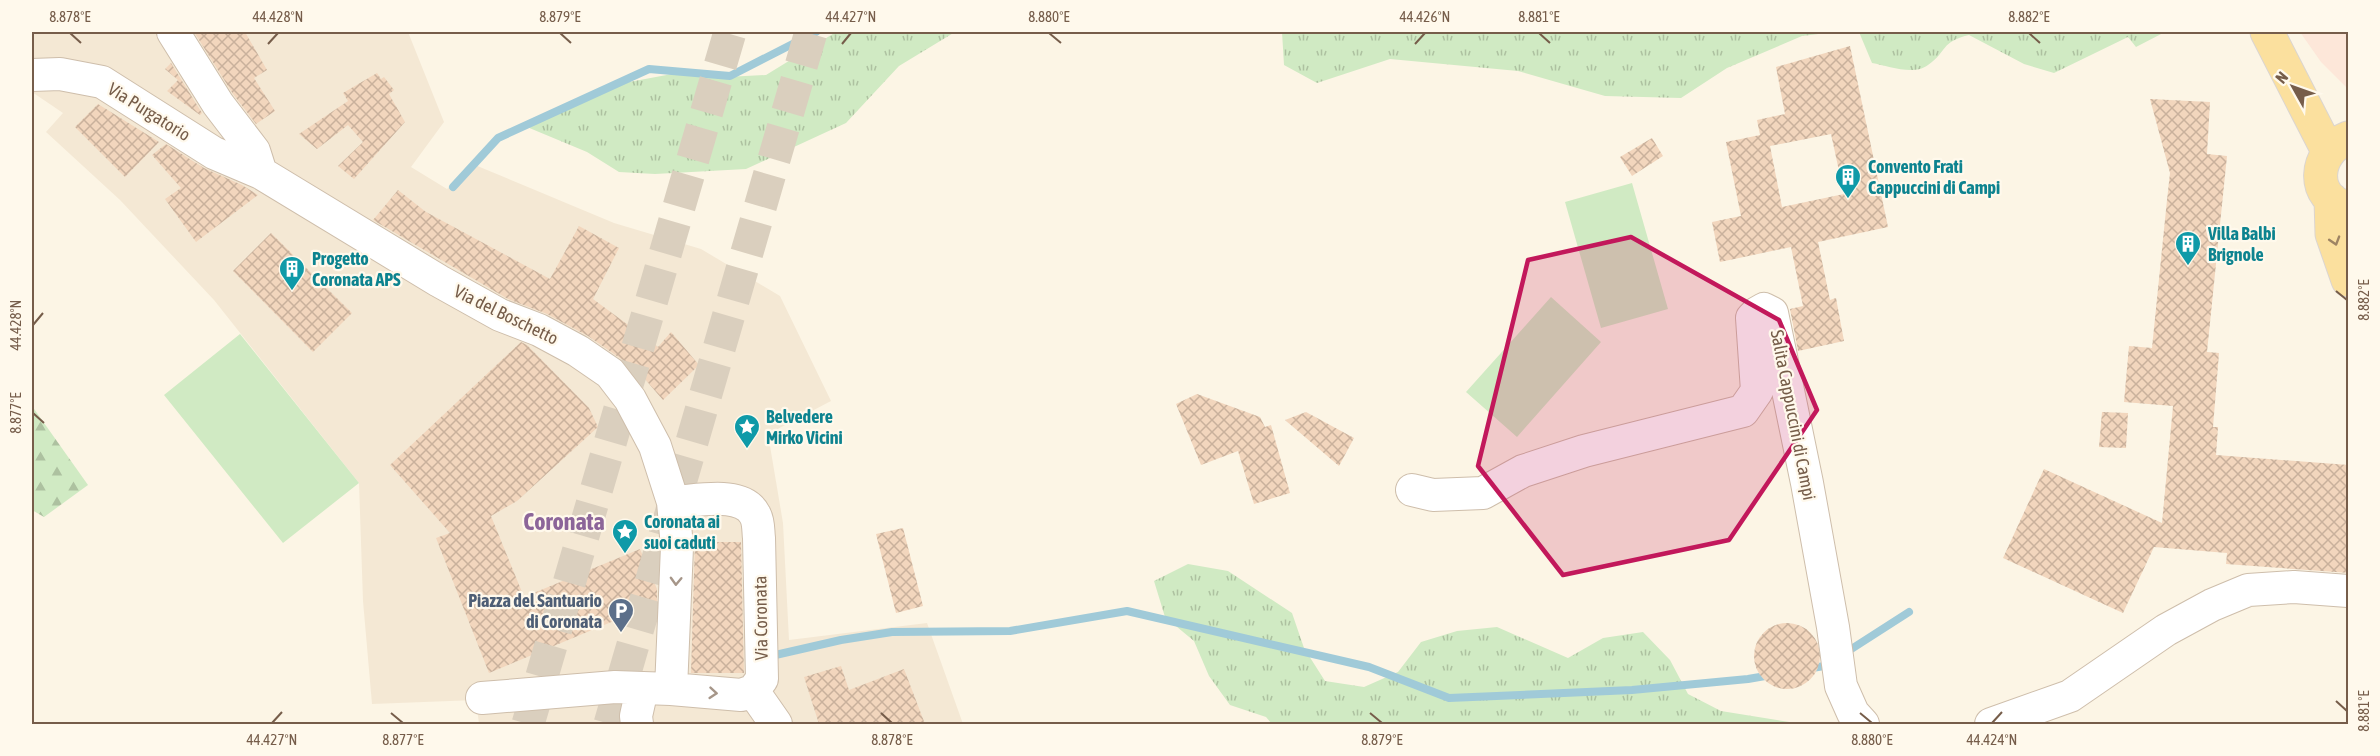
<svg xmlns="http://www.w3.org/2000/svg" width="2380" height="756" font-family="'Asap Condensed',sans-serif">
	<style>
		.residential { fill: #f4e8d4 }
		.commercial { fill: #fde7d9 }
		.grass { fill: url(#grass-tufts) }
		.forest { fill: url(#forest-firs) }
		.pitch { fill: #d0eac3 }
		.lines { fill: none; stroke-linecap: round; stroke-linejoin: round }
		.stream { stroke: #a0cad8; stroke-width: 8 }
		.building { fill: url(#building-cross-hatch); fill-rule: evenodd }
		.highway-tunnel { stroke: #dacfbe; stroke-width: 33; stroke-dasharray: 33 16; stroke-linecap: butt }
		.minor-casing { stroke: #cebeab; stroke-width: 34 }
		.major-casing { stroke: #dbd5d0; stroke-width: 35 }
		.minor { stroke: #fff; stroke-width: 32 }
		.major { stroke: #fbe09e; stroke-width: 33 }
		.oneway { stroke: #9e8463 }
		.oneway2 { stroke: #a69689 }
		.marked { fill: #c2185b; fill-opacity: 0.2; stroke: #c2185b; stroke-width: 4.5; stroke-linejoin: round }
		.ticks { fill: none; stroke: #765d4a; stroke-width: 2 }
		.labels { text-anchor: middle; stroke-width: 4.5; stroke-linejoin: round; paint-order: stroke }
		.street-label { font-size: 18px; fill: #765d4a; stroke: #fff9ec }
		.culture-label { font-size: 18px; font-weight: bold; fill: #0d838f; stroke: #fff9ec; text-anchor: start }
		.service-label { font-size: 18px; font-weight: bold; fill: #4e5e75; stroke: #fff9ec; text-anchor: end }
		.district-label { font-size: 24px; font-weight: bold; fill: #8c6599; stroke: #fff9ec }
		.neatline { fill: none; stroke: #765d4a; stroke-width: 2 }
		.ticks-label { font-size: 15px; text-anchor: middle; fill: #765d4a }
	</style>
	<defs>
		<pattern id="grass-tufts" width="24" height="20" patternUnits="userSpaceOnUse" patternTransform="scale(1.5)"><rect width="24" height="20" fill="#d0eac3"/><path d="M3 7l-1-3M5 7V3M7 7l1-3M15 17l-1-3M17 17v-4M19 17l1-3" fill="none" stroke="#adc1a0"/></pattern>
		<pattern id="forest-firs" width="22" height="20" patternUnits="userSpaceOnUse" patternTransform="scale(1.5)"><rect width="22" height="20" fill="#d0eac3"/><path d="M5 1l3.5 6h-7zM16 11l3.5 6h-7z" fill="#adc1a0"/></pattern>
		<pattern id="building-cross-hatch" width="8" height="8" patternUnits="userSpaceOnUse" patternTransform="scale(1.5)"><rect width="8" height="8" fill="#f2d6bd"/><path d="M0 0l8 8M0 8l8-8" fill="none" stroke="#c9b19c"/></pattern>
	</defs>
	<rect width="100%" height="100%" fill="#fcf5e5"/>
	<path class="residential" d="M32,32H408L444,122L411,167L447,189L475,165L614,223L701,249L780,296L831,401L768,434L783,523L789,640L927,623L963,724H479L476,700L372,704L363,601L359,483L214,300L120,200L46,132L63,113L32,92Z"/>
	<path class="commercial" d="M2300,32H2348V89L2321,62Z"/>
	<path class="grass" d="M836,32H955L899,66L846,123L746,169L655,174L619,172L587,152L527,127L613,85L688,71L726,77L766,75Z
		M1282,32H1835L1802,36L1727,68L1681,98L1605,96L1518,71L1390,59L1317,83L1284,65Z
		M1859,32H2165L2136,47L2128,37L2054,73L2024,64L1969,35C1940,42 1948,51 1928,65C1914,76 1888,66 1872,63Z
		M1188,564L1228,571L1292,613L1304,648L1325,681L1364,687L1398,672L1421,642L1457,631L1497,627L1568,658L1603,638L1643,632L1670,660L1688,694L1721,711L1802,724H1272L1266,717L1230,705L1209,676L1194,641L1165,617L1154,581Z"/>
	<path class="forest" d="M32,406L88,485L44,517L32,510Z"/>
	<path class="pitch" d="M1632,183L1668,309L1601,328L1565,202Z
		M1551,297L1601,342L1517,437L1466,392Z
		M240,334L359,483L283,543L164,395Z"/>
	<g class="lines">
		<path class="stream" d="M453,187L498,138L649,69L730,76L816,32
			M1842,655L1909,612
			M771,656L841,640L892,632L1010,631L1127,611L1369,667L1449,698L1632,690L1748,679L1824,666L1831,662"/>
	</g>
	<path class="building" d="M194,32H245L267,70L254,78L275,111L256,124L233,94Z
		M1850,46L1888,227L1818,242L1830,300L1836,298L1844,341L1798,351L1790,309L1803,306L1791,247L1720,262L1712,222L1741,216L1726,142L1760,135L1757,120L1785,114L1776,67ZM1831,134L1844,194L1782,207L1770,146Z
		M171,63L202,113L200,115L167,91L178,80L165,69Z
		M377,73L381,79L384,77L394,90L389,94L405,122L354,179L338,166L363,142L348,125L317,149L299,134L348,101L343,93Z
		M2150,99L2210,102L2207,154L2227,156L2207,352L2219,353L2213,427H2218L2216,455L2349,465V573L2226,564L2227,553L2154,547L2123,613L2003,558L2044,469L2162,523L2173,406L2124,402L2129,346L2152,348L2167,200L2170,173Z
		M98,104L159,142L125,177L75,127Z
		M1652,138L1663,156L1632,176L1620,157Z
		M166,144L204,168L242,185L258,195L196,242L165,199L181,188L152,155Z
		M398,190L426,212L550,279L579,226L619,248L593,299L658,347L671,332L699,365L663,400L637,370L588,336L547,314L508,299L373,220Z
		M271,233L352,313L313,352L233,271Z
		M521,342L527,345L589,408L598,427L517,501L491,516L524,597L640,549L657,589V603L489,673L436,538L450,533L390,465Z
		M1197,394L1260,417L1265,427L1271,425L1290,493L1254,504L1238,451L1201,465L1176,404Z
		M1306,412L1354,438L1339,466L1285,420Z
		M2102,412L2128,413L2126,448L2099,447Z
		M903,528L923,606L896,613L876,534Z
		M695,542H741L744,673H691Z
		M1754 656a33 33 0 1 1 66 0a33 33 0 1 1-66 0Z
		M841,666L849,690L904,669L925,724H819L804,677Z"/>
	<g class="lines">
		<path class="highway-tunnel" d="M528,724L730,32
			M610,724L811,32"/>
		<defs>
			<path id="minor" d="M173,32L218,104L254,151L261,173
				M32,75L60,74L102,82L214,153L261,173L439,281L500,315L539,330L578,351L610,373L630,399L655,446L673,502L677,547L671,689
				M1412,490L1433,495L1483,493L1523,471L1584,451L1743,411L1757,391L1752,318L1757,313L1764,309L1772,313L1807,483L1833,627L1841,686L1853,713L1863,724
				M673,502C697,501 743,490 755,515C759,522 758,531 759,538L762,679L753,691
				M753,691L776,724
				M482,698L615,687L671,689L741,695L753,691
				M637,724L636,716L642,689
				M1991,724L2070,696L2166,630L2212,605L2248,590L2294,587L2348,591"/>
			<path id="major" d="M2267,32L2328,151
				M2348,138C2313,152 2310,199 2348,208
				M2331,199L2332,234L2348,280"/>
		</defs>
		<use href="#minor" class="minor-casing"/>
		<use href="#major" class="major-casing"/>
		<use href="#minor" class="minor"/>
		<use href="#major" class="major"/>
	</g>
	<defs><path id="oneway-chevron" d="M-2-3.5L2.5 0L-2 3.5" fill="none" stroke-width="1.6" stroke-linecap="round" stroke-linejoin="round" transform="scale(1.5)"/></defs>
	<use class="oneway" href="#oneway-chevron" transform="translate(2335 241) rotate(73)"/>
	<g class="oneway2">
		<use href="#oneway-chevron" transform="translate(676 581) rotate(92)"/>
		<use href="#oneway-chevron" transform="translate(713 693) rotate(5)"/>
	</g>
	<path class="marked" d="M1631,237L1779,320L1817,410L1729,540L1563,575L1478,466L1528,260Z"/>
	<path class="ticks" d="M70,33L81,43M560,33L571,43M1049,33L1061,43M1539,33L1550,43M2029,33L2040,43M268,44L278,33M842,44L851,33M1415,44L1425,33M2336,291L2347,300M33,325L43,313M33,413L44,423M2336,701L2347,711M391,713L403,723M881,713L892,723M1370,713L1382,723M1860,713L1872,723M272,723L282,712M1992,723L2002,712"/>
	<defs>
		<symbol id="building-pin" viewBox="-11 -11 22 30"><path d="M0 17L-7.5 6A9.5 9.5 0 1 1 7.5 6Z" fill="#0f9aa8" stroke="#fff9ec"/><path d="M-4-6H4V6H1V3H-1V6H-4ZM-2.5-4.3h1.7v1.8h-1.7ZM.8-4.3h1.7v1.8H.8ZM-2.5-1h1.7V.8h-1.7ZM.8-1h1.7V.8H.8Z" fill="#fff"/></symbol>
		<symbol id="sight-pin" viewBox="-11 -11 22 30"><path d="M0 17L-7.5 6A9.5 9.5 0 1 1 7.5 6Z" fill="#0f9aa8" stroke="#fff9ec"/><path d="M0-6L1.8-2.2L6-1.7L2.9 1.2L3.7 5.4L0 3.3L-3.7 5.4L-2.9 1.2L-6-1.7L-1.8-2.2Z" fill="#fff"/></symbol>
		<symbol id="parking-pin" viewBox="-11 -11 22 30"><path d="M0 17L-7.5 6A9.5 9.5 0 1 1 7.5 6Z" fill="#5c6f8a" stroke="#fff9ec"/><path d="M-3.5-5.5H1a3.5 3.5 0 0 1 0 7H-1V5.5H-3.5ZM-1-3.4V-.6H.8a1.4 1.4 0 0 0 0-2.8Z" fill="#fff"/></symbol>
	</defs>
	<g fill-rule="evenodd">
		<use href="#building-pin" x="1833" y="162" width="30" height="40"/>
		<use href="#building-pin" x="2173" y="229" width="30" height="40"/>
		<use href="#building-pin" x="277" y="254" width="30" height="40"/>
		<use href="#sight-pin" x="732" y="412" width="30" height="40"/>
		<use href="#sight-pin" x="610" y="517" width="30" height="40"/>
		<use href="#parking-pin" x="606" y="596" width="30" height="40"/>
	</g>
	<g class="labels">
		<g class="street-label">
			<text transform="translate(149 112) rotate(32)" y="6">Via Purgatorio</text>
			<text transform="translate(506 315) rotate(26)" y="6">Via del Boschetto</text>
			<text transform="translate(1793 415) rotate(79)" y="6">Salita Cappuccini di Campi</text>
			<text transform="translate(761 618) rotate(-91)" y="6">Via Coronata</text>
		</g>
		<g class="culture-label">
			<text x="1868" y="173">Convento Frati<tspan x="1868" dy="21">Cappuccini di Campi</tspan></text>
			<text x="2208" y="240">Villa Balbi<tspan x="2208" dy="21">Brignole</tspan></text>
			<text x="312" y="265">Progetto<tspan x="312" dy="21">Coronata APS</tspan></text>
			<text x="766" y="423">Belvedere<tspan x="766" dy="21">Mirko Vicini</tspan></text>
			<text x="644" y="528">Coronata ai<tspan x="644" dy="21">suoi caduti</tspan></text>
		</g>
		<g class="service-label">
			<text x="602" y="607">Piazza del Santuario<tspan x="602" dy="21">di Coronata</tspan></text>
		</g>
		<g class="district-label">
			<text x="564" y="530">Coronata</text>
		</g>
	</g>
	<rect width="2380" height="756" fill="none" stroke="#fff9ec" stroke-width="66"/>
	<g transform="translate(2293 87) rotate(310)" stroke="#fff9ec" stroke-width="4.5" paint-order="stroke">
	<path d="M0-4.5L10 22L0 15L-10 22Z" fill="#765d4a"/>
	<text y="-9" font-size="16" font-weight="bold" text-anchor="middle" fill="#765d4a">N</text>
	</g>
	<rect x="33" y="33" width="2314" height="690" class="neatline"/>
	<g class="ticks-label">
		<text x="70" y="22">8.878°E</text>
		<text x="278" y="22">44.428°N</text>
		<text x="560" y="22">8.879°E</text>
		<text x="851" y="22">44.427°N</text>
		<text x="1049" y="22">8.880°E</text>
		<text x="1425" y="22">44.426°N</text>
		<text x="1539" y="22">8.881°E</text>
		<text x="2029" y="22">8.882°E</text>
		<text transform="translate(2364 300) rotate(-90)" y="5">8.882°E</text>
		<text transform="translate(16 325) rotate(-90)" y="5">44.428°N</text>
		<text transform="translate(16 413) rotate(-90)" y="5">8.877°E</text>
		<text transform="translate(2364 711) rotate(-90)" y="5">8.881°E</text>
		<text x="272" y="745">44.427°N</text>
		<text x="403" y="745">8.877°E</text>
		<text x="892" y="745">8.878°E</text>
		<text x="1382" y="745">8.879°E</text>
		<text x="1872" y="745">8.880°E</text>
		<text x="1992" y="745">44.424°N</text>
	</g>
</svg>
